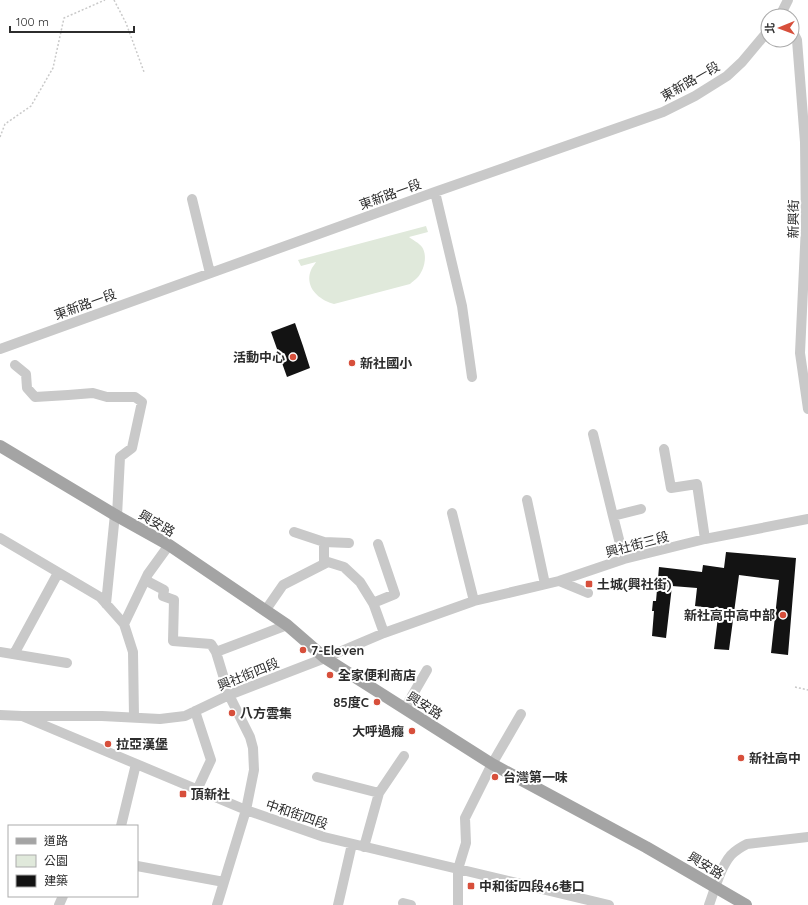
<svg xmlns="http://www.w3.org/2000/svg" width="808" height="905" font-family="Quicksand,'Noto Sans TC',sans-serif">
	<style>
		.green { fill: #e0e9db }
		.building { fill: #131313 }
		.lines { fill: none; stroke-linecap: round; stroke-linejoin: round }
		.path { stroke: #c9c9c9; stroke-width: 1.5; stroke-dasharray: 2 2; stroke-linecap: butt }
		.minor { stroke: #c9c9c9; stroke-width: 10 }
		.major { stroke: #a4a4a4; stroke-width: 12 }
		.poi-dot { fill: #d74f3b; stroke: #fff; stroke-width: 1.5 }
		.labels { text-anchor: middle; stroke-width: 4; stroke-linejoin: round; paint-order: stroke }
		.street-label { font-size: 13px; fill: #2c2c2c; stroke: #fff }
		.poi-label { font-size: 13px; font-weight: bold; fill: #2c2c2c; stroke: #fff; text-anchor: start }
	</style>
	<rect width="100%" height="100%" fill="#fff"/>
	<path class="green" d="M426,226L428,232L409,237C413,240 419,243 422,247C428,256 424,271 417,278C415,280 412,282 410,284L334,304C319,300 304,287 311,270C312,267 315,264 316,262L301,266L298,260Z"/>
	<path class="building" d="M295,323L303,346L310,368L287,377L271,332Z
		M726,552L796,558L788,655L771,653L779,580L739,575L729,650L714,649L719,609L695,606L697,588L672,586L666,638L652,636L654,611H652L653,601H656L659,567L702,572L703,565L724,568Z"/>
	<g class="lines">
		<path class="path" d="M114,0L126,23L144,72
			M0,137L5,124L31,106L53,68L64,18L105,0
			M795,687L808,690"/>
		<path class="minor" d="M780,16L788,0
			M792,30L797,40L805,142L806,226L800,353L808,409
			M435,192L462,306L472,377
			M192,199L210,273
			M0,349L435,192L663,112L695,96L727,76L742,62L768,31
			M15,365L26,374L27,388L35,397L68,395L93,393L107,397H135L142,402L132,448L120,457L117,516
			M593,434L613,516L624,559
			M664,449L671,488L697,484L705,539
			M527,500L545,584
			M452,513L474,601
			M613,516L641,509
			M294,532L324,542L349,543
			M0,538L100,597L124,624
			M378,544L395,594L373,603L375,608L384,633
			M324,564V542
			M145,580L164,590L163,596L174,600L173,641L211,644L216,652L229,695L250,737L253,748L254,770L246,810L217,905
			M559,581L588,593
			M106,604L115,514
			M265,611L283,585L328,562L344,567L360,582L373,603
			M0,652L67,663
			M216,652L287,625
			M14,654L58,573
			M405,708L427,670
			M195,711L211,760L197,790
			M0,715L22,716L246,810L324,837L609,905
			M22,716H102L160,719L185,716L229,695L325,658L384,633L474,601L559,581L624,559L705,539L808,519
			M134,717L133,652L124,624L148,574L169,545
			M317,777L379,793
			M121,826L136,764
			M364,847L379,793L404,756
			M137,866L224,882
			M403,903L411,905
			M59,905L63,896
			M338,905L352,844
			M458,905V869L466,843L465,818L492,764L521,714
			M709,905C715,889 720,868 731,855C736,850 741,847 747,844L808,837"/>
		<path class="major" d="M0,446L117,516L169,545L287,625L325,658L492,764L646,847L746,905"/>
	</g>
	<g class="poi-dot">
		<circle cx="293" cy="357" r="4"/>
		<circle cx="352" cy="363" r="4"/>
		<rect x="585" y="580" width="8" height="8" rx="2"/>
		<circle cx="783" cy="615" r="4"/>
		<circle cx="303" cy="650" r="4"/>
		<circle cx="330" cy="675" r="4"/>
		<circle cx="377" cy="702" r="4"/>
		<circle cx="232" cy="713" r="4"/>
		<circle cx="412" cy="731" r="4"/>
		<circle cx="108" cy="744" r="4"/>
		<circle cx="741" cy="758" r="4"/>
		<circle cx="495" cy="777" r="4"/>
		<rect x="179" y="790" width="8" height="8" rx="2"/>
		<rect x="467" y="882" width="8" height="8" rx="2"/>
	</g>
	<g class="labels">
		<g class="street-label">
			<text transform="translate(690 81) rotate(-30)" y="5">東新路一段</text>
			<text transform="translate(390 194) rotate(-20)" y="5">東新路一段</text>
			<text transform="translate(793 219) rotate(-89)" y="5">新興街</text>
			<text transform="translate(85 304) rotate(-20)" y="5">東新路一段</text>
			<text transform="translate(157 523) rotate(30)" y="5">興安路</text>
			<text transform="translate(637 544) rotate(-15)" y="5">興社街三段</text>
			<text transform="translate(248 674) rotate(-22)" y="5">興社街四段</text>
			<text transform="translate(425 705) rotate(32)" y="5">興安路</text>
			<text transform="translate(297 814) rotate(19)" y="5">中和街四段</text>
			<text transform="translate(706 865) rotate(31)" y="5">興安路</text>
		</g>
		<g class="poi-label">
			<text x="285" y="362" text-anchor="end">活動中心</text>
			<text x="360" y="368">新社國小</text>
			<text x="597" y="589">土城(興社街)</text>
			<text x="775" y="620" text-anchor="end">新社高中高中部</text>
			<text x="311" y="655">7-Eleven</text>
			<text x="338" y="680">全家便利商店</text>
			<text x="369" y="707" text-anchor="end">85度C</text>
			<text x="240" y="718">八方雲集</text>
			<text x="404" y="736" text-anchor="end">大呼過癮</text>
			<text x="116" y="749">拉亞漢堡</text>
			<text x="749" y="763">新社高中</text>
			<text x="503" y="782">台灣第一味</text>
			<text x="191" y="799">頂新社</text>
			<text x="479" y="891">中和街四段46巷口</text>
		</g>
	</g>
	<rect x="8" y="825" width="130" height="72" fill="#ffffff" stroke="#ababab"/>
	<rect x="16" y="838" width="20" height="6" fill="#a4a4a4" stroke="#ababab"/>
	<text x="44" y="845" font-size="12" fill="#2c2c2c">道路</text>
	<rect x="16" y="855" width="20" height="12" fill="#e0e9db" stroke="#ababab"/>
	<text x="44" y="865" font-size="12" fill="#2c2c2c">公園</text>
	<rect x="16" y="875" width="20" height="12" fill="#131313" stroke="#ababab"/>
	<text x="44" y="885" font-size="12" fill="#2c2c2c">建築</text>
	<g transform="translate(780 28) rotate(269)"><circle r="19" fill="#ffffff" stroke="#ababab"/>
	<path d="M0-3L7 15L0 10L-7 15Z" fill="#d74f3b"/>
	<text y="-6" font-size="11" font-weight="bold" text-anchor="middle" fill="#2c2c2c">北</text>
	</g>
	<path d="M10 26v6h124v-6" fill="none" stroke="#2c2c2c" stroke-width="2"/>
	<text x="16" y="26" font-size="12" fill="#2c2c2c" stroke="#ffffff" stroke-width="3" paint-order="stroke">100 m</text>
</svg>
